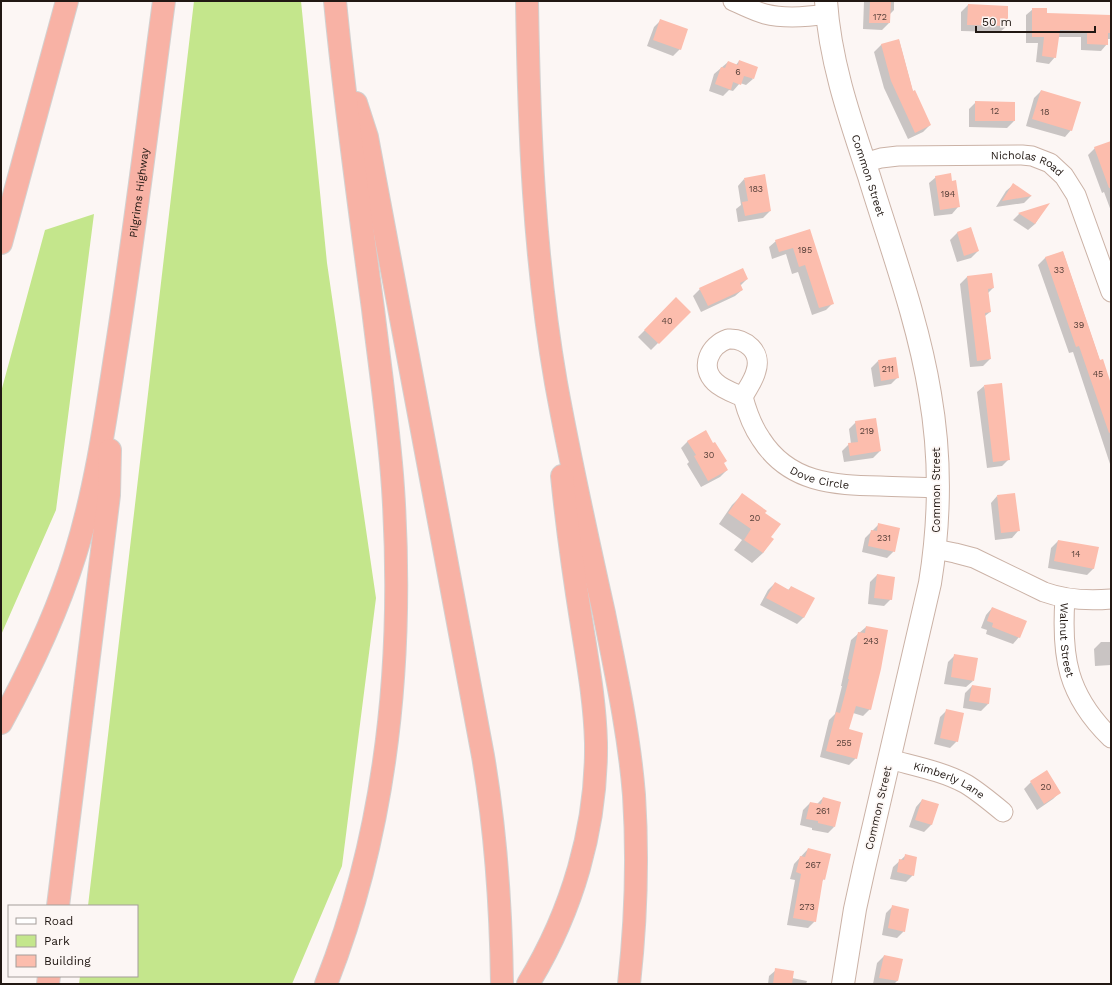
<svg xmlns="http://www.w3.org/2000/svg" width="1112" height="985" font-family="'Work Sans',sans-serif">
	<style>
		.green { fill: #c4e68c }
		.shadow { fill: #0003 }
		.building { fill: #fcbdad }
		.lines { fill: none; stroke-linecap: round; stroke-linejoin: round }
		.minor-casing { stroke: #cbb2a6; stroke-width: 21 }
		.tertiary-casing { stroke: #cbb2a6; stroke-width: 24 }
		.motorway-casing { stroke: #d3d1d0; stroke-width: 24 }
		.minor { stroke: #fff; stroke-width: 19 }
		.tertiary { stroke: #fff; stroke-width: 22 }
		.motorway { stroke: #f8b2a5; stroke-width: 22 }
		.labels { text-anchor: middle; stroke-width: 3.5; stroke-linejoin: round; paint-order: stroke }
		.number-label { font-size: 9px; fill: #58413a }
		.street-label { font-size: 11px; fill: #211813; stroke: #fcf6f4 }
	</style>
	<rect width="100%" height="100%" fill="#fcf6f4"/>
	<path class="green" d="M194,1H301L327,263L376,598L342,866L292,984H79L80,976H137V906H88Z
		M94,214L56,510L1,635V392L45,230Z"/>
	<path class="shadow" d="M864,1H894V10L889,15V23L882,30L863,29Z
		M968,5L1007,26L1000,32L961,31V12Z
		M1033,9L1046,14L1111,16V39H1107V44L1101,51L1081,50V37H1058L1055,57L1049,64L1036,62L1038,43H1026V15Z
		M661,20L680,49L673,56L647,46L654,27Z
		M899,40L913,92L930,125L923,132L908,139L884,88L874,52L881,45Z
		M739,61L753,79L746,85L740,83L733,91L729,90L723,96L709,91L714,74L728,62L736,65Z
		M1041,91L1071,130L1065,137L1026,126L1034,98Z
		M976,102L1014,103V121L1007,128L969,127V109Z
		M1111,142V211L1104,192L1102,193L1088,155L1095,148Z
		M936,177L958,207L952,214L934,216L929,183Z
		M744,179L770,211L763,218L738,222L736,209L741,205L738,186Z
		M1013,185L1031,196L1024,203L996,207L1006,191Z
		M1047,205L1035,224L1028,230L1013,220L1019,214Z
		M971,229L978,251L971,258L957,262L950,240L957,233Z
		M809,230L833,303L826,310L812,315L798,272L792,274L786,254L772,259L769,247L776,241Z
		M1063,252L1100,361L1111,387V467L1073,352L1069,353L1038,265L1045,258Z
		M991,274L993,288L988,293L990,312L985,316L990,359L983,366L970,367L960,284L967,277Z
		M747,279L740,286L742,290L735,296L701,312L693,296L700,289Z
		M676,299L689,312L651,350L638,337Z
		M878,361L898,377L891,384L874,387L871,368Z
		M984,386L1009,459L1002,466L987,468L977,392Z
		M856,422L880,451L873,458L844,462L842,451L849,444H851L849,429Z
		M688,441L723,463L727,470L720,477L701,487L687,464L689,462L681,448Z
		M742,495L764,513L769,537L772,539L763,553L752,563L734,550L742,540L719,524L732,505Z
		M997,496L1018,531L1012,538L995,540L991,503Z
		M879,524L894,551L887,558L862,552L865,538Z
		M1058,541L1094,568L1087,575L1048,568L1051,548Z
		M877,575L891,599L884,606L868,604L870,582Z
		M775,583L788,590L791,587L804,617L797,624L760,605L768,590Z
		M992,608L1019,637L1013,644L986,634L987,630L981,628L986,615Z
		M866,627L870,709L863,716L853,713L848,730L856,758L849,765L820,757L829,720L835,714L842,686H841L851,640Z
		M1101,642H1111V665L1095,666L1094,649Z
		M955,655L973,681L966,687L944,684L948,662Z
		M972,686L990,689L988,704L981,711L963,708L965,693Z
		M947,710L957,741L950,748L934,744L940,717Z
		M1047,772L1060,792L1053,799L1037,810L1024,789L1031,782Z
		M823,798L834,827L828,833L812,830V828L800,825L803,810L810,803L817,804Z
		M922,800L937,805L931,825L924,832L909,827L916,807Z
		M808,849L824,879L822,881L815,921L808,928L787,925L795,880L790,879L794,864Z
		M905,856L913,875L906,882L890,879L893,867Z
		M893,906L904,931L897,938L882,935L886,913Z
		M884,956L901,960L897,981L894,984H873L877,963Z
		M776,970L792,978L807,981L806,984H768L769,976Z"/>
	<path class="building" d="M870,1H891L890,23H869Z
		M968,4L1008,6V26L967,25Z
		M1032,8H1047V13L1111,15V33H1108V45L1087,44V31L1060,30L1056,58L1042,56L1044,37H1032Z
		M660,19L688,29L681,50L653,40Z
		M899,39L913,91L915,90L931,125L915,133L891,81L881,44Z
		M739,60L758,67L754,79L744,76L741,85L733,82L731,90L715,84L721,67L725,68L728,61L738,65Z
		M1041,90L1081,102L1072,131L1032,119Z
		M975,101L1015,102V121H975Z
		M1111,141V188H1109L1094,147Z
		M951,173L952,181L956,180L960,207L940,210L935,176Z
		M765,174L771,211L745,216L742,202L748,201L744,178Z
		M1013,183L1032,196L1002,201Z
		M1050,203L1035,224L1018,213Z
		M971,227L979,251L964,256L957,232Z
		M810,229L834,304L819,308L805,265L799,267L793,248L779,252L775,240Z
		M1063,251L1100,360L1103,359L1111,384V432L1109,433L1079,346L1076,347L1045,257Z
		M743,268L748,279L740,283L743,290L708,306L699,288Z
		M992,273L994,288L988,289L991,312L985,313L991,359L977,361L967,276Z
		M676,297L691,312L659,344L644,330Z
		M896,357L899,378L881,381L878,360Z
		M1002,383L1010,460L993,462L984,385Z
		M876,418L881,451L850,456L848,443L858,442L855,421Z
		M706,430L713,443L715,442L727,461L724,463L728,470L708,481L694,456L696,455L687,441Z
		M742,493L767,511L765,513L781,524L771,537L774,539L763,553L744,540L751,529L728,513Z
		M1015,493L1020,531L1001,533L997,495Z
		M878,523L900,528L895,552L868,546L871,530L877,531Z
		M1058,540L1099,547L1094,569L1054,561Z
		M877,574L895,577L892,600L874,598Z
		M775,582L789,590L791,586L815,598L804,618L766,598Z
		M992,607L1027,621L1020,638L992,627L993,623L987,621Z
		M866,626L888,630L881,669L871,710L856,706L849,729L863,733L857,759L826,751L836,712L840,713L849,679H848L858,632L865,633Z
		M954,654L978,658L974,681L951,677Z
		M972,685L991,688L989,704L969,701Z
		M946,709L964,713L958,742L940,738Z
		M1047,770L1061,793L1044,804L1030,781Z
		M823,797L841,802L835,827L818,823V821L806,819L810,802L821,804Z
		M922,799L939,804L932,825L915,820Z
		M808,848L831,854L825,880L823,879L816,922L793,918L801,874L796,872L800,856L805,857Z
		M905,854L917,857L914,876L897,872L899,859L904,860Z
		M892,905L909,909L905,932L888,928Z
		M884,955L903,959L898,981L879,978Z
		M775,968L794,971L792,984H773Z"/>
	<g class="lines">
		<defs>
			<g id="minor">
				<path d="M733,1C743,5 754,11 765,14C785,19 807,17 827,14"/>
				<path id="s1" d="M864,163L881,158L898,156L1022,155L1032,156L1050,163L1064,176L1076,195L1111,292"/>
				<path d="M728,339C746,338 762,352 756,371C754,380 747,389 743,397C734,393 722,389 715,382C699,367 710,345 728,339Z"/>
				<path id="s2" d="M743,397C747,412 752,426 761,439C789,483 833,485 880,486C899,487 919,487 938,488"/>
				<path d="M935,549L955,553L974,558L1044,592C1066,600 1088,601 1111,599"/>
				<path id="s3" d="M1065,598C1061,657 1067,695 1111,738"/>
				<path id="s4" d="M889,759C914,766 942,771 966,784C979,792 991,802 1003,812"/>
			</g>
			<g id="tertiary">
				<path id="s5" d="M826,1C830,62 850,119 869,176C891,248 918,320 930,394C941,457 940,521 930,583L864,868L855,909L843,984"/>
			</g>
			<g id="motorway">
				<path d="M527,1C529,129 534,257 556,383C570,460 587,537 604,613C616,673 629,733 634,795C638,858 636,921 629,984"/>
				<path d="M356,103L367,137L483,756C496,832 501,907 502,984"/>
				<path d="M1,243L67,1"/>
				<path id="s6" d="M1,723C30,670 57,613 75,555C95,491 105,423 115,357C134,239 148,120 164,1"/>
				<path d="M58,906L109,495L110,450"/>
				<path d="M48,984L49,976"/>
				<path d="M326,984C388,827 404,656 393,488C389,428 380,368 373,309C359,206 345,104 335,1"/>
				<path d="M528,984C572,912 597,828 596,743C595,703 588,664 582,626C574,576 567,526 562,476"/>
			</g>
		</defs>
		<use href="#minor" class="minor-casing"/>
		<use href="#tertiary" class="tertiary-casing"/>
		<use href="#motorway" class="motorway-casing"/>
		<use href="#minor" class="minor"/>
		<use href="#tertiary" class="tertiary"/>
		<use href="#motorway" class="motorway"/>
	</g>
	<g class="labels">
		<g class="number-label">
			<text x="880" y="20">172</text>
			<text x="738" y="75">6</text>
			<text x="995" y="114">12</text>
			<text x="1045" y="115">18</text>
			<text x="756" y="192">183</text>
			<text x="948" y="197">194</text>
			<text x="805" y="253">195</text>
			<text x="1059" y="273">33</text>
			<text x="667" y="324">40</text>
			<text x="1079" y="328">39</text>
			<text x="888" y="372">211</text>
			<text x="1098" y="377">45</text>
			<text x="867" y="434">219</text>
			<text x="709" y="458">30</text>
			<text x="755" y="521">20</text>
			<text x="884" y="541">231</text>
			<text x="1076" y="557">14</text>
			<text x="871" y="644">243</text>
			<text x="844" y="746">255</text>
			<text x="1046" y="790">20</text>
			<text x="823" y="814">261</text>
			<text x="813" y="868">267</text>
			<text x="807" y="910">273</text>
		</g>
		<g class="street-label">
			<text dy="4" stroke="none"><textPath href="#s1" startOffset="166">Nicholas Road</textPath></text>
			<text dy="4" stroke="none"><textPath href="#s5" startOffset="180">Common Street</textPath></text>
			<text dy="4" stroke="none"><textPath href="#s6" startOffset="552">Pilgrims Highway</textPath></text>
			<text dy="4" stroke="none"><textPath href="#s2" startOffset="119">Dove Circle</textPath></text>
			<text transform="translate(936 490) rotate(-90)" y="4">Common Street</text>
			<text dy="4" stroke="none"><textPath href="#s3" startOffset="42">Walnut Street</textPath></text>
			<text dy="4" stroke="none"><textPath href="#s4" startOffset="64">Kimberly Lane</textPath></text>
			<text transform="translate(878 808) rotate(-77)" y="4">Common Street</text>
		</g>
	</g>
	<rect width="1112" height="985" fill="none" stroke="#211813" stroke-width="4"/>
	<rect x="8" y="905" width="130" height="72" fill="#fcf6f4" stroke="#a49d9a"/>
	<rect x="16" y="918" width="20" height="6" fill="#ffffff" stroke="#a49d9a"/>
	<text x="44" y="925" font-size="12" fill="#211813">Road</text>
	<rect x="16" y="935" width="20" height="12" fill="#c4e68c" stroke="#a49d9a"/>
	<text x="44" y="945" font-size="12" fill="#211813">Park</text>
	<rect x="16" y="955" width="20" height="12" fill="#fcbdad" stroke="#a49d9a"/>
	<text x="44" y="965" font-size="12" fill="#211813">Building</text>
	<path d="M976 26v6h119v-6" fill="none" stroke="#211813" stroke-width="2"/>
	<text x="982" y="26" font-size="12" fill="#211813" stroke="#fcf6f4" stroke-width="3" paint-order="stroke">50 m</text>
</svg>
